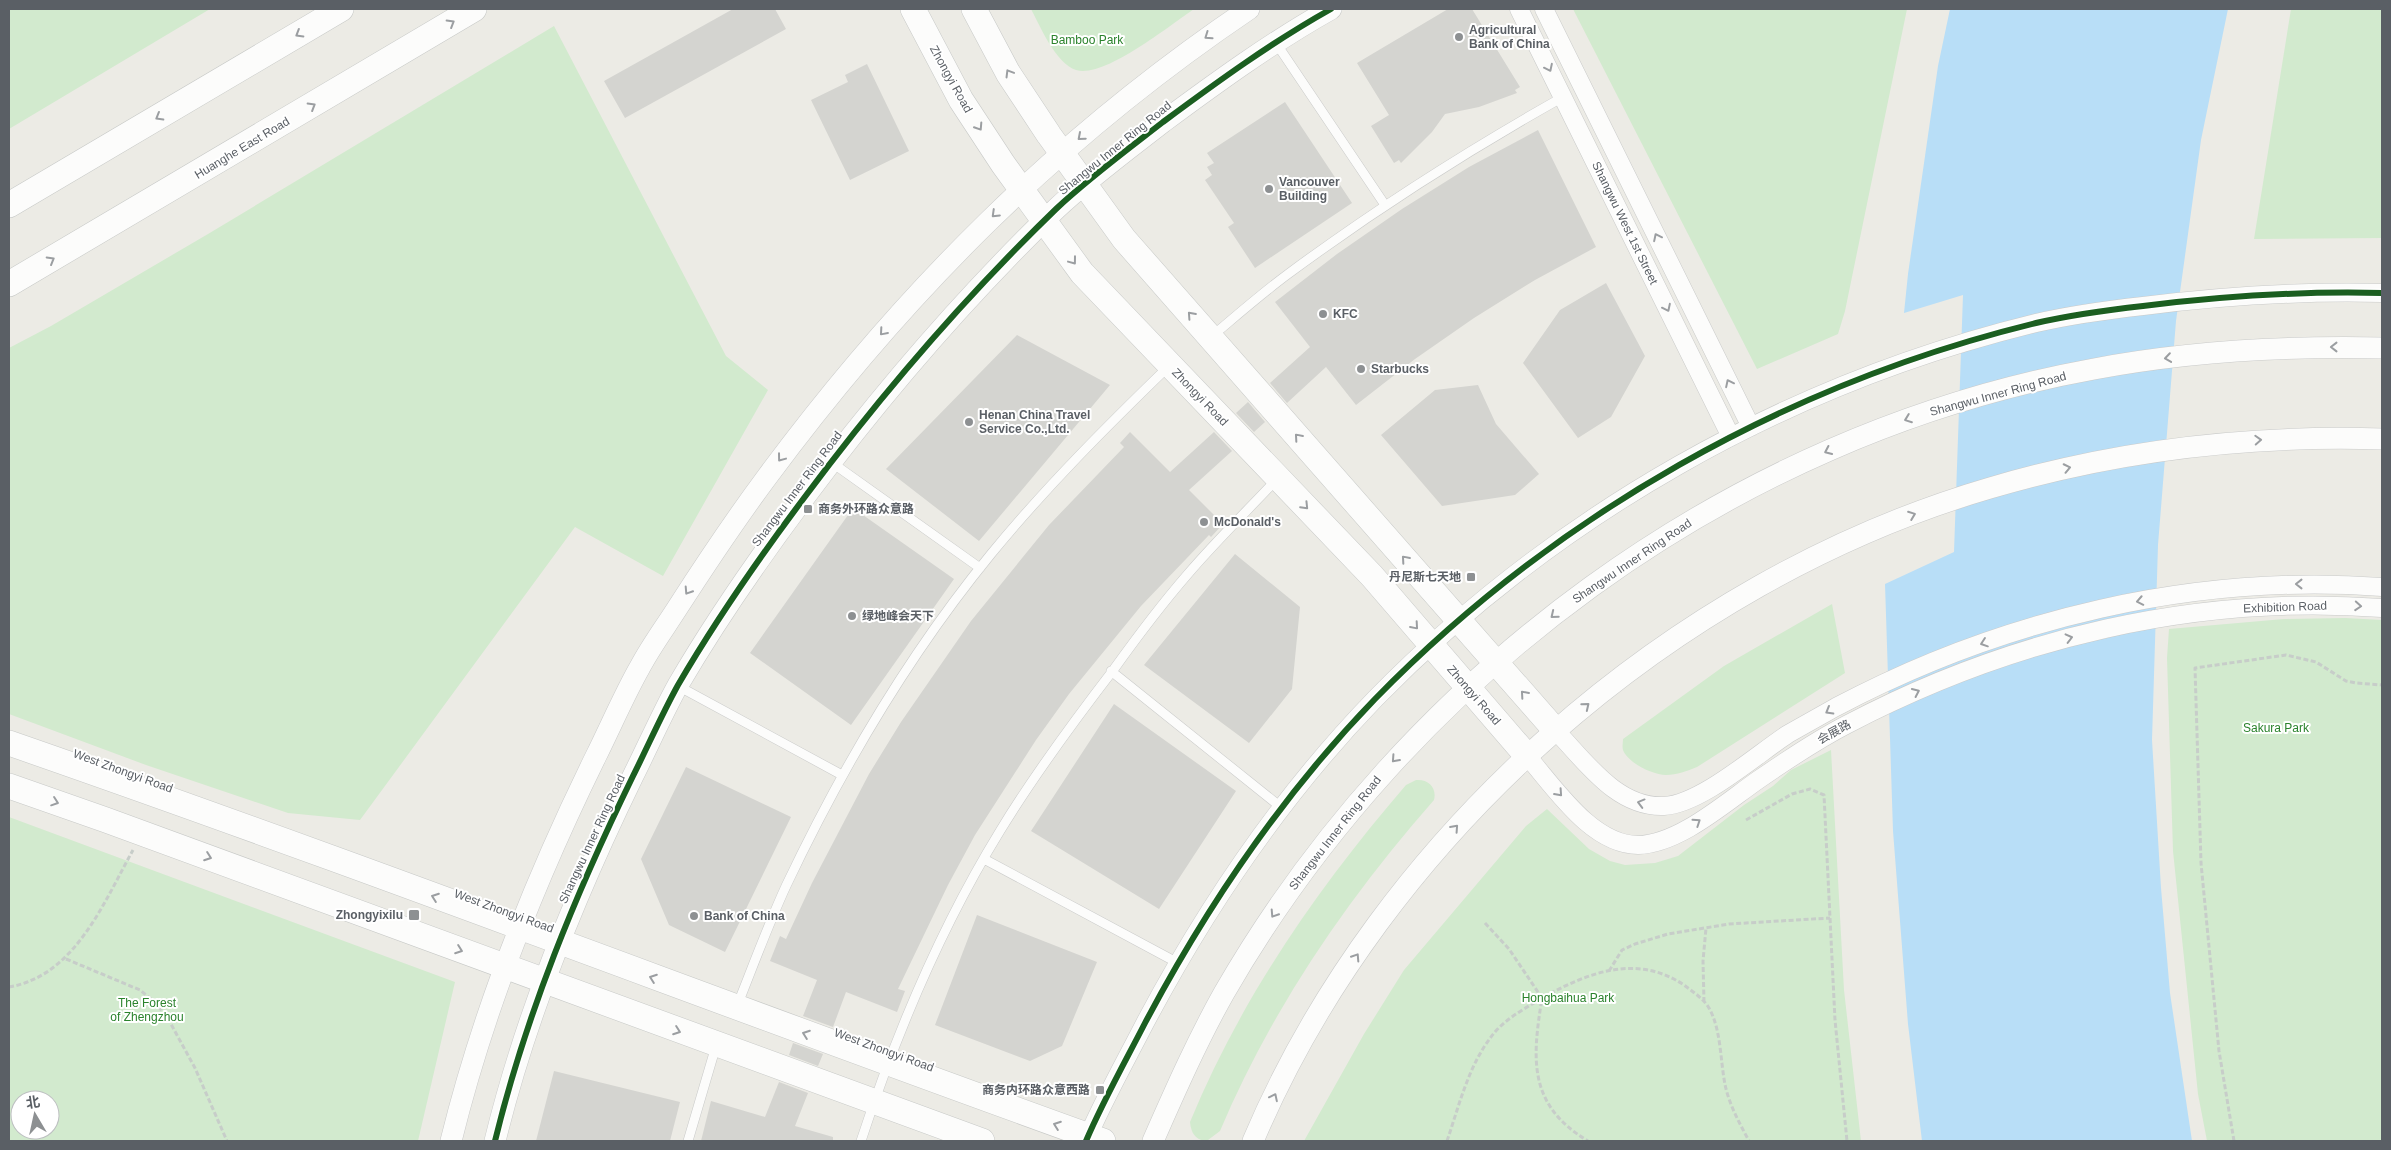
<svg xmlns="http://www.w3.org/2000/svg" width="2391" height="1150" font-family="Arial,'Noto Sans SC',sans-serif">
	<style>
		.green { fill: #d2eace; fill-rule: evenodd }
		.water { fill: #b8def7 }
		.building { fill: #d4d4d0 }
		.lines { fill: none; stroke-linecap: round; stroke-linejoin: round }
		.service-casing { stroke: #c9cac9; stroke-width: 10 }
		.minor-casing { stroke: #c9cac9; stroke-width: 19 }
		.tertiary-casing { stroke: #c9cac9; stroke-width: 22 }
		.secondary-casing { stroke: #c7c9c7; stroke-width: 26 }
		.path { stroke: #c7cdc9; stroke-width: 3; stroke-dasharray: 5 2.5; stroke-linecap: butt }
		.service { stroke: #fcfcfb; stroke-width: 9 }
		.minor { stroke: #fcfcfb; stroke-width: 18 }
		.tertiary { stroke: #fcfcfb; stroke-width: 21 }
		.secondary { stroke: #fcfcfb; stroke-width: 25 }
		.cycleway-casing { stroke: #fff; stroke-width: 9 }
		.cycleway { stroke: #1b5e20; stroke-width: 6 }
		.oneway { stroke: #9b9ea1 }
		.poi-dot { fill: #8d9092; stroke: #fff; stroke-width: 2 }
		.labels { text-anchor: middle; stroke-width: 4; stroke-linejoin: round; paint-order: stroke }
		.poi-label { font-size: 12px; font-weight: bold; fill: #5a5f65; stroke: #fff; text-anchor: start }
		.park-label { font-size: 12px; fill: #2b832d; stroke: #fff }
		.street-label { font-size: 12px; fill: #5a5f65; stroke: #fff }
	</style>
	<rect width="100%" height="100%" fill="#ecebe5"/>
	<path class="green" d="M9,9H210L9,129Z
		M1031,9H1194C1170,25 1104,79 1076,70C1056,64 1040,26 1031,9Z
		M1573,9H1907L1845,311L1838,334L1757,369Z
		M2291,9H2382V238L2254,239Z
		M554,26L726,356L768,390L663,576L575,527L360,820L288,813L146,765L9,714V348L51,326L208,234Z
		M1832,604L1845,673L1697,767C1687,771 1677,775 1666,775C1653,775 1628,763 1623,750C1622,747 1623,742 1623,739L1724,666Z
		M2345,618L2382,620V1141H2207L2198,1094L2173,851L2167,658L2169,629L2284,619Z
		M1831,750L1844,990L1861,1141H1304L1364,1034L1404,970L1526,826L1547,809L1589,849L1610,861L1625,865L1655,863L1678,856L1744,805L1773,786L1791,770Z
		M1416,780C1429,779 1437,788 1434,800C1347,899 1271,1010 1220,1131L1208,1140C1196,1142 1191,1133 1190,1122C1241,998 1319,886 1406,785Z
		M9,817L455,982L418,1141H9ZM20,1100H50V1130H20Z"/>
	<path class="water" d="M1950,9H2228L2201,140L2176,321L2158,545L2152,740L2161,888L2170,993L2192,1141H1922L1908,1024L1893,831L1885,584L1954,552L1963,295L1904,313L1908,274L1938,66Z"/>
	<path class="building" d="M733,9H775L786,29L625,118L604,81Z
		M1448,9H1472L1520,87L1515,90L1517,93L1479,107L1445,114L1432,132L1401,163L1399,160L1394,163L1371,126L1389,115L1357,63Z
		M867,64L909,151L850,180L811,100L848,82L845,75Z
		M1285,102L1352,203L1255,268L1228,227L1234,223L1205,180L1212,175L1207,167L1214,163L1207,153Z
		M1538,130L1596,247L1535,280L1474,318L1415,359L1356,405L1326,367L1287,403L1270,383L1310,347L1275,302L1337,254L1402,209L1469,167Z
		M1606,283L1645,356L1611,417L1578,438L1523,363L1560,310Z
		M1017,335L1110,385L979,541L886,469Z
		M1478,385L1496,424L1539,474L1515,495L1442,506L1381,435L1435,390Z
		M1248,402L1265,422L1254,432L1236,413Z
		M1130,432L1170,472L1214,432L1232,451L1189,490L1223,524L1211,537L1209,535L1141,606L1069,694L1036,740L975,835L948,885L898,989L905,991L897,1012L846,992L833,1027L803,1016L817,980L770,961L780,936L786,939L812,883L869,774L901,722L971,621L1049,525L1124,447L1120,443Z
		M853,508L954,579L851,725L750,653Z
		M1235,554L1300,607L1292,689L1249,743L1144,665Z
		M1114,704L1236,791L1159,909L1031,831Z
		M686,767L791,817L725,952L669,925L641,859Z
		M977,915L1097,962L1062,1046L1030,1061L935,1025Z
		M793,1043L823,1054L818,1066L789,1055Z
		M554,1071L680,1102L670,1141H536Z
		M779,1082L808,1093L795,1126L833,1137V1141H701L711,1101L765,1117Z"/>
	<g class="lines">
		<defs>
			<path id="service" d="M1276,43L1385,205
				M1211,337C1236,316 1261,294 1288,274C1376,209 1467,151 1563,97
				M831,462L980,568
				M1111,671L1282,808
				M678,686L842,775
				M984,859L1178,963
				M737,1006C753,966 768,925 786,886C841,770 910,653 991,554C1046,487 1107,426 1169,366
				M688,1141L716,1046
				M861,1141C896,1034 941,927 1000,831C1034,775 1074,721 1114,669C1137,637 1161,605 1187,575C1215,542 1247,511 1276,480"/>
			<path id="minor" d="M1519,9L1731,437
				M1544,9L1751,427
				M1556,731C1586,762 1617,808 1664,806C1701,804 1756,755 1788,734C1804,725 1820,716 1836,707C2002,619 2194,573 2382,587
				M1527,756C1555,788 1592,845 1638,845C1679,844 1725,803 1758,780C1787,760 1815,741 1846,725C2011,638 2196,594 2382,608
				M1086,1141C1103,1101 1125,1062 1145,1023C1207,906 1283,794 1375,699C1555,515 1786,384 2036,323C2071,315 2107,310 2143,306C2223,296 2302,291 2382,293"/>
			<path id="tertiary" d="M451,1141C484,1007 535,880 596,756C611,726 624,695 640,667C651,646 666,626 678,607C707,562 735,520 767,477C904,292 1058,138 1249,9
				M495,1141C526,1014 576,893 633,776C648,746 662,714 678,685C716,620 759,558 804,498C880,396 964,298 1056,209C1089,178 1127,150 1163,122C1217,82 1272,42 1331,9
				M1153,1141C1175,1091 1197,1041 1224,993C1407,675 1731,435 2094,369C2189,351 2285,346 2382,348
				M1253,1141C1382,836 1672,581 1990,488C2118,450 2249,435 2382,439"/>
			<path id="secondary" d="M913,9L961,100L1003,164L1082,273L1372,576L1527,756
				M974,9L1008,73L1049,135L1124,239L1556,731
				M9,205L341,9
				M9,284L474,9
				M9,743C375,870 738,1010 1103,1141
				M9,786L106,820L982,1141"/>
		</defs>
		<use href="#service" class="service-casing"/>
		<use href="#minor" class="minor-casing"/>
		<use href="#tertiary" class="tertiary-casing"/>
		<use href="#secondary" class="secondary-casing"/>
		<path class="path" d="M1746,820L1792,794L1810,789L1824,795L1835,1020L1847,1141
			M1485,923L1509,949L1542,998C1532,1060 1528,1105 1588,1141
			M66,959L140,990L152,1000L166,1015L195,1068L227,1141
			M1609,971L1622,950L1635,944L1668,934L1729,924L1830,918
			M9,987C75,976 104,902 133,850
			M1704,1002L1703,961L1706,928
			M1447,1141C1459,1106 1468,1067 1491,1037C1503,1020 1524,1009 1542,998C1587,973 1636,953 1684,985C1693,992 1703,998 1709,1008C1722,1031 1720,1064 1726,1089C1731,1108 1740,1124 1749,1141
			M2234,1141L2219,1051L2201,863L2195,668L2286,655L2316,662L2346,681L2356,683L2382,685"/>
		<use href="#service" class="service"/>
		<use href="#minor" class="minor"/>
		<use href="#tertiary" class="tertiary"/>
		<use href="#secondary" class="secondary"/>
		<defs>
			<path id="cycleway" d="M495,1141C526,1014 576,893 633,776C648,746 662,714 678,685C716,620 759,558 804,498C880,396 964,298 1056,209C1089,178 1127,150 1163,122C1217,82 1272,42 1331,9
				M1086,1141C1103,1101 1125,1062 1145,1023C1207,906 1283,794 1375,699C1555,515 1786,384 2036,323C2071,315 2107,310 2143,306C2223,296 2302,291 2382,293"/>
		</defs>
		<use href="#cycleway" class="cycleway-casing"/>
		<use href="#cycleway" class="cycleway"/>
	</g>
	<defs><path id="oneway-chevron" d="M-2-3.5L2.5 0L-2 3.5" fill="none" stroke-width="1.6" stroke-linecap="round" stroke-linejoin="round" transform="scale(1.25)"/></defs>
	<g class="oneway">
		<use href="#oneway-chevron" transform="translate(451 23) rotate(-31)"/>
		<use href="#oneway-chevron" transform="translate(299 34) rotate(149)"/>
		<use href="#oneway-chevron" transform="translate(1208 36) rotate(145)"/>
		<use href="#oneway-chevron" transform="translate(1549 68) rotate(64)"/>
		<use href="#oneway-chevron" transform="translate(1009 73) rotate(-121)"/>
		<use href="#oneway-chevron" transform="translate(312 106) rotate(-31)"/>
		<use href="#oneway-chevron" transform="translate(159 117) rotate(150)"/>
		<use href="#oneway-chevron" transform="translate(979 127) rotate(57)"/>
		<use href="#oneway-chevron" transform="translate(1081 137) rotate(139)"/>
		<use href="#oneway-chevron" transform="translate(995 214) rotate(136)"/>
		<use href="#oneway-chevron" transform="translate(1657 237) rotate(-116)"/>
		<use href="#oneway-chevron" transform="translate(51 260) rotate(-30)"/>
		<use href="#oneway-chevron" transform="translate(1073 261) rotate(53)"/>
		<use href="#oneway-chevron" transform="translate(1667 308) rotate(64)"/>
		<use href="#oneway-chevron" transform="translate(1191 315) rotate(-132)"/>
		<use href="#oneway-chevron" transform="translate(883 332) rotate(131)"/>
		<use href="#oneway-chevron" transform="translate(2334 347) rotate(-180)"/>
		<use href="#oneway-chevron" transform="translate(2168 358) rotate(172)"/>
		<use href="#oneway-chevron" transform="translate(1729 383) rotate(-116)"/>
		<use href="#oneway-chevron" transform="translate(1908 419) rotate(159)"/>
		<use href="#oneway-chevron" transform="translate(1298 437) rotate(-131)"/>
		<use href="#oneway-chevron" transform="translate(2258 440) rotate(-3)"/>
		<use href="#oneway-chevron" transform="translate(1828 451) rotate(155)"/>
		<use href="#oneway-chevron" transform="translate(781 458) rotate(127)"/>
		<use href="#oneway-chevron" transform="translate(2067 468) rotate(-12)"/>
		<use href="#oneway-chevron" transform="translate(1305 506) rotate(46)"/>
		<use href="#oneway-chevron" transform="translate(1912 515) rotate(-21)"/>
		<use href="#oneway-chevron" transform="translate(1405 559) rotate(-131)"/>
		<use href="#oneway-chevron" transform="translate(2299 584) rotate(-180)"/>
		<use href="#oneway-chevron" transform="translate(688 591) rotate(123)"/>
		<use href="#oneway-chevron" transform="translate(2140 601) rotate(169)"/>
		<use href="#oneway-chevron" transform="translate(2358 606) rotate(4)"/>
		<use href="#oneway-chevron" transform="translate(1554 615) rotate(141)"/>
		<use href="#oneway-chevron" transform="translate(1415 626) rotate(49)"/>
		<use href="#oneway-chevron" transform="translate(2069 638) rotate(-14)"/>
		<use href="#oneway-chevron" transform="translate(1984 643) rotate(161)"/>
		<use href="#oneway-chevron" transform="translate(1916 692) rotate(-25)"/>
		<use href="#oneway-chevron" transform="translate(1524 694) rotate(-131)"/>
		<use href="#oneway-chevron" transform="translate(1586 706) rotate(-39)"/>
		<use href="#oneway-chevron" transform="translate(1829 711) rotate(150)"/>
		<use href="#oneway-chevron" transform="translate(1395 759) rotate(132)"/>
		<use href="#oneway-chevron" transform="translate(1559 793) rotate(48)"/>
		<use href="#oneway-chevron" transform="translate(55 802) rotate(19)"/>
		<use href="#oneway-chevron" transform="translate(1641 803) rotate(-165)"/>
		<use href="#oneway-chevron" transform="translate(1697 822) rotate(-34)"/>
		<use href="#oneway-chevron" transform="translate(1455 828) rotate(-48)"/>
		<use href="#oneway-chevron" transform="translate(208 857) rotate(20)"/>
		<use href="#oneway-chevron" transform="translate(435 897) rotate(-160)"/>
		<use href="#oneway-chevron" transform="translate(1274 914) rotate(123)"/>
		<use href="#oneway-chevron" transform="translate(459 950) rotate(20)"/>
		<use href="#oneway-chevron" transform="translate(1356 957) rotate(-57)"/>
		<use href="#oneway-chevron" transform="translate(653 978) rotate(-160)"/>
		<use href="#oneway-chevron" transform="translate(677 1031) rotate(20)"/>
		<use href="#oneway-chevron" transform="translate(806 1034) rotate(-160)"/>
		<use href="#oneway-chevron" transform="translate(1274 1097) rotate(-64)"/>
		<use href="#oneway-chevron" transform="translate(1057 1125) rotate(-160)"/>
	</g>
	<g class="poi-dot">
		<circle cx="1459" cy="37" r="5"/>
		<circle cx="1269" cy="189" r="5"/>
		<circle cx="1323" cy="314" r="5"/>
		<circle cx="1361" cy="369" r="5"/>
		<circle cx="969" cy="422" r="5"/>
		<rect x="803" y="504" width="10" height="10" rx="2.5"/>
		<circle cx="1204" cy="522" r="5"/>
		<rect x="1466" y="572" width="10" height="10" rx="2.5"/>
		<circle cx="852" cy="616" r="5"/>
		<rect x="408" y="909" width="12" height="12" rx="2.5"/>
		<circle cx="694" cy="916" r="5"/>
		<rect x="1095" y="1085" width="10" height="10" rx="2.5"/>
	</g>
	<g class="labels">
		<g class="poi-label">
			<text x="1469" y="34">Agricultural<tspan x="1469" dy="14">Bank of China</tspan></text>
			<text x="1279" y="186">Vancouver<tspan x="1279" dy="14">Building</tspan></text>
			<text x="1333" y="318">KFC</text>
			<text x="1371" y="373">Starbucks</text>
			<text x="979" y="419">Henan China Travel<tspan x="979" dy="14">Service Co.,Ltd.</tspan></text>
			<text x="818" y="513">商务外环路众意路</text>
			<text x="1214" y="526">McDonald's</text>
			<text x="1461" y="581" text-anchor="end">丹尼斯七天地</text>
			<text x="862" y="620">绿地峰会天下</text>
			<text x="403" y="919" text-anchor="end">Zhongyixilu</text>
			<text x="704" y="920">Bank of China</text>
			<text x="1090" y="1094" text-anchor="end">商务内环路众意西路</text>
		</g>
		<g class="park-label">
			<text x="1087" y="44">Bamboo Park</text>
			<text x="2276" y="732">Sakura Park</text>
			<text x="1568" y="1002">Hongbaihua Park</text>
			<text x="147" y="1007">The Forest<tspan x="147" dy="14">of Zhengzhou</tspan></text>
		</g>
		<g class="street-label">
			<text transform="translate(951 79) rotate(61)" y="4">Zhongyi Road</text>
			<text transform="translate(242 148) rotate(-31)" y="4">Huanghe East Road</text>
			<text transform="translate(1115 148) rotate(-39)" y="4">Shangwu Inner Ring Road</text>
			<text transform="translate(1625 223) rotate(64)" y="4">Shangwu West 1st Street</text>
			<text transform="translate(1998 394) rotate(-15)" y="4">Shangwu Inner Ring Road</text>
			<text transform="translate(1200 397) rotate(46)" y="4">Zhongyi Road</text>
			<text transform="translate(797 489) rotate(-53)" y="4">Shangwu Inner Ring Road</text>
			<text transform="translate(1632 561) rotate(-34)" y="4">Shangwu Inner Ring Road</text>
			<text transform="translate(2285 607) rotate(-2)" y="4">Exhibition Road</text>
			<text transform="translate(1474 695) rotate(49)" y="4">Zhongyi Road</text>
			<text transform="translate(1834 732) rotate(-29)" y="4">会展路</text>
			<text transform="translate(123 771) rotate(20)" y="4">West Zhongyi Road</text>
			<text transform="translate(1335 833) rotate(-52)" y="4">Shangwu Inner Ring Road</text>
			<text transform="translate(592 839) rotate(-65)" y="4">Shangwu Inner Ring Road</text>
			<text transform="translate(504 911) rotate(20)" y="4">West Zhongyi Road</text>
			<text transform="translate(884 1050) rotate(20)" y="4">West Zhongyi Road</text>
		</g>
	</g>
	<rect width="2391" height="1150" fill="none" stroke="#5a5f65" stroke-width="20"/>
	<g transform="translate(35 1115) rotate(351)"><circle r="24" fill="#ffffff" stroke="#bdbfc1"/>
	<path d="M0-4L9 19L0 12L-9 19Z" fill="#8d9092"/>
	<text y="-8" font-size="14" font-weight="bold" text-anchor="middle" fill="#5a5f65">北</text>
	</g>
</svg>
